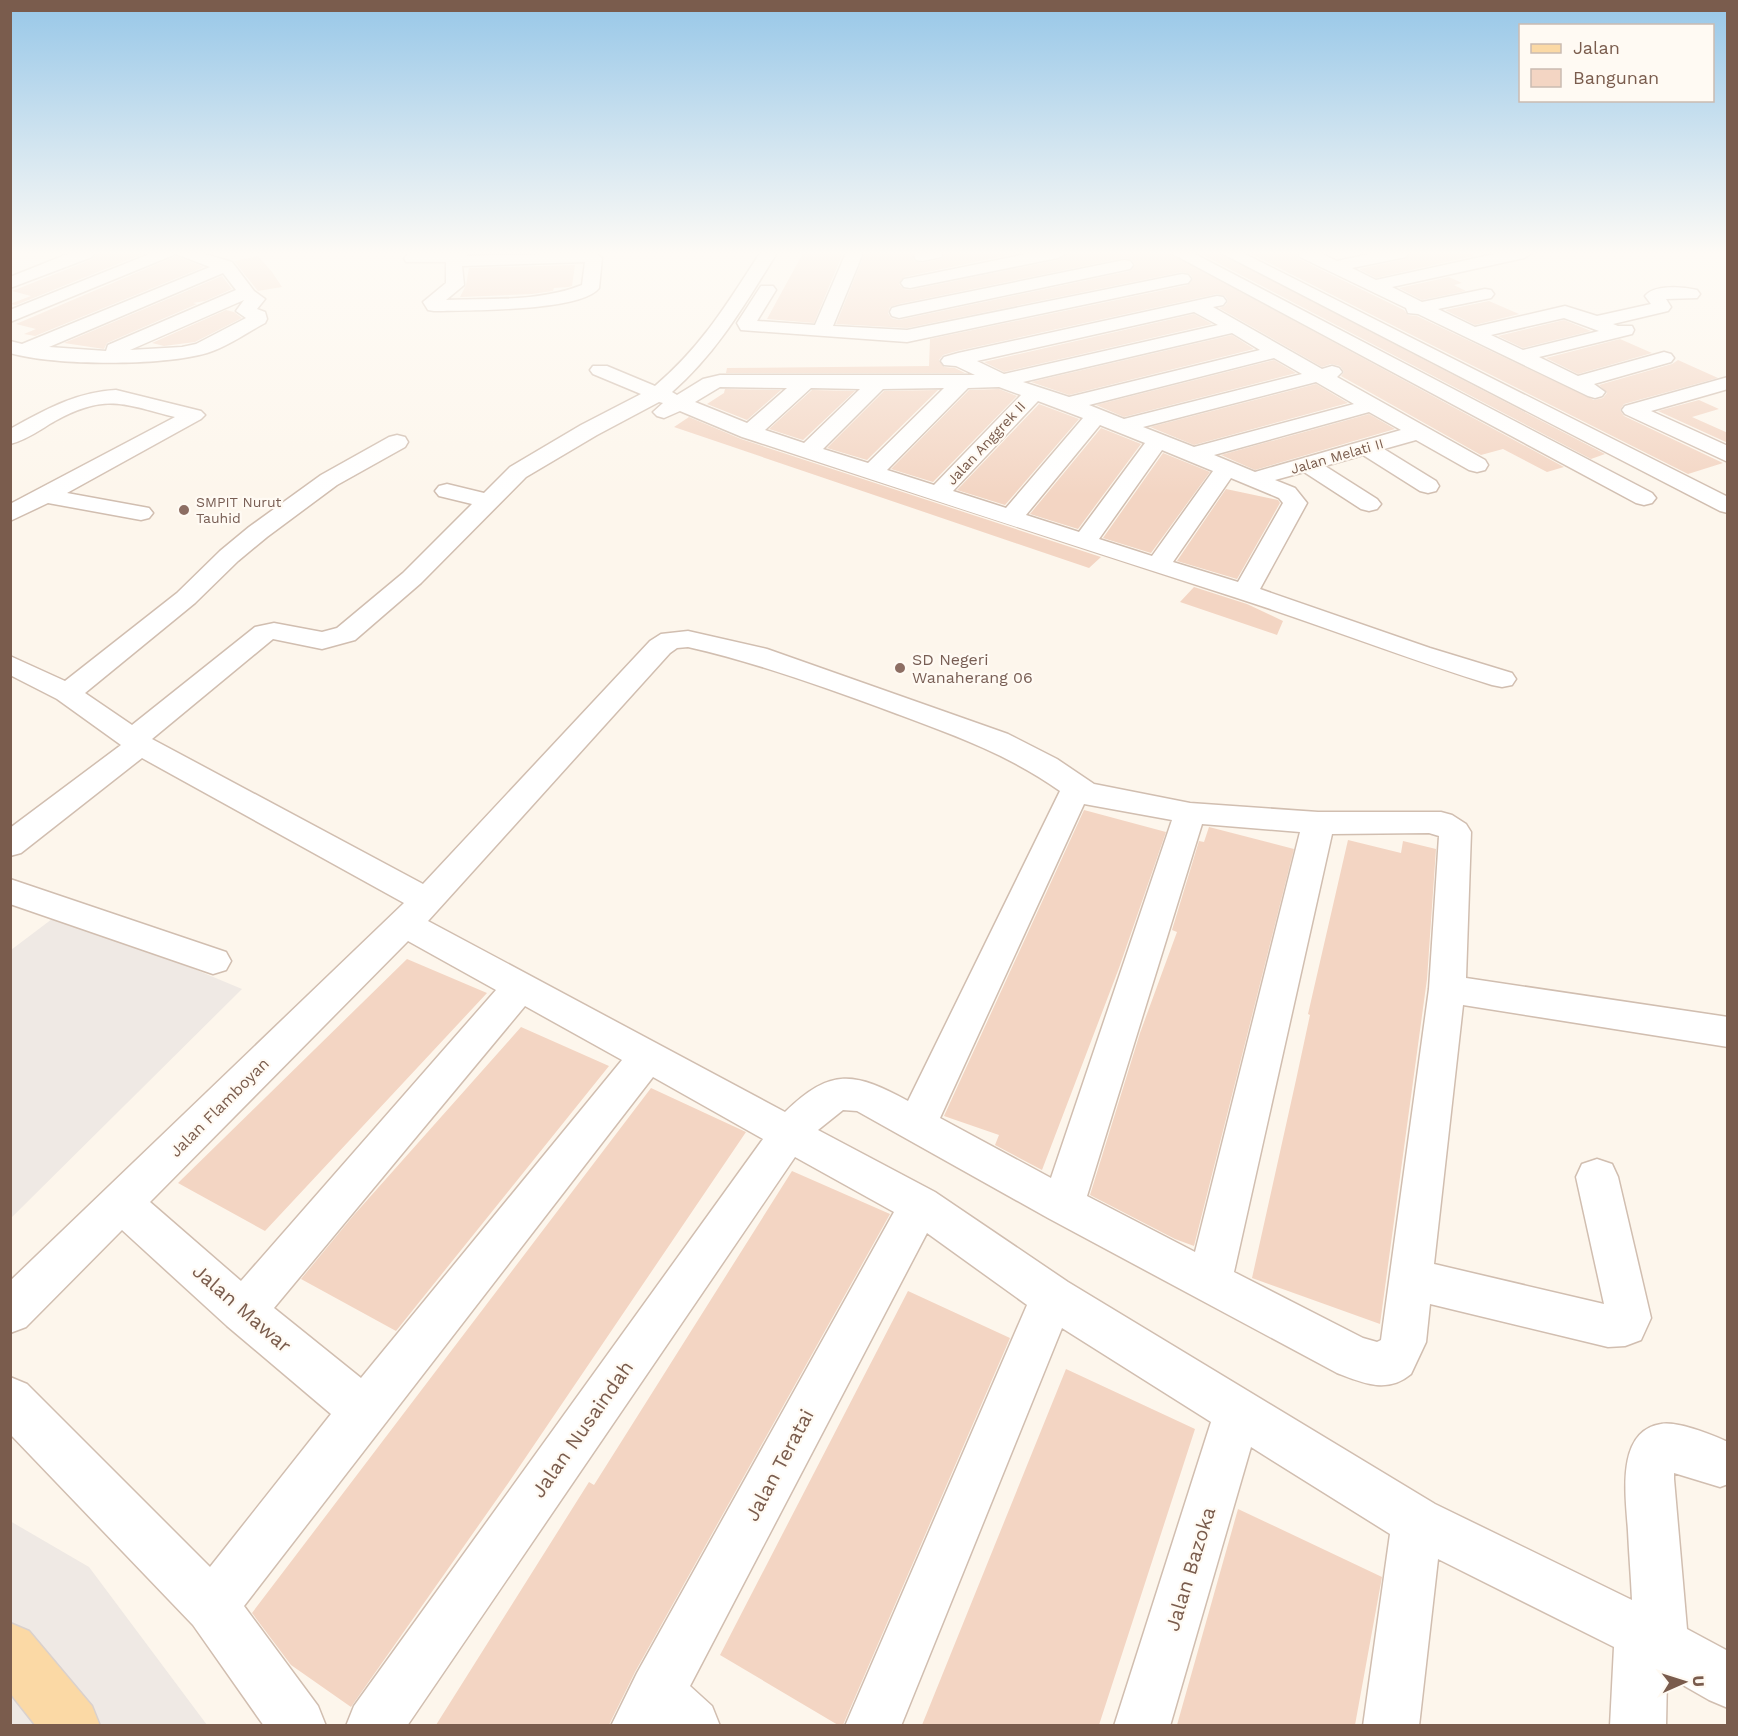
<svg xmlns="http://www.w3.org/2000/svg" width="1738" height="1736" font-family="'Work Sans',sans-serif">
	<style>
		.industrial { fill: #efe9e4 }
		.building { fill: #f3d5c3; fill-rule: evenodd }
		.lines { fill: none; stroke-linecap: round; stroke-linejoin: round }
		.minor-casing { stroke: #d1beb0; stroke-width: 3 }
		.primary-casing { stroke: #dad1cd; stroke-width: 3 }
		.minor { fill: #fff; fill-rule: evenodd }
		.primary { fill: #fbd9a5; fill-rule: evenodd }
		.education-dot { fill: #8d6e63; stroke: #fffaf3; stroke-width: 2 }
		.labels { text-anchor: middle; stroke-width: 4.5; stroke-linejoin: round; paint-order: stroke }
		.far-street-label { font-size: 14px; fill: #7a5c4d; stroke: #fffaf3 }
		.far-education-label { font-size: 14px; fill: #785e54; stroke: #fffaf3; text-anchor: start }
		.education-label { font-size: 16px; fill: #785e54; stroke: #fffaf3; text-anchor: start }
		.street-label { font-size: 16px; fill: #7a5c4d; stroke: #fffaf3 }
		.near-street-label { font-size: 20px; fill: #7a5c4d; stroke: #fffaf3 }
	</style>
	<rect width="100%" height="100%" fill="#fdf6ec"/>
	<path class="industrial" d="M60,913L242,989L11,1218V950Z
		M10,1521L89,1567L207,1725H11Z"/>
	<path class="building" d="M96,253H145L16,305L10,304L31,296L12,291L93,259Z
		M803,253H843L814,323L767,319Z
		M865,253H912L914,261L922,263L941,259L945,253H1018L904,277L899,284L904,289L910,290L1058,260L1068,253H1169L1564,467L1547,472L1503,449L1481,455L1341,376L1344,372L1340,366L1331,364L1322,367L1219,308L1225,306L1228,301L1225,296L1217,294L957,351L943,355L939,360L944,367L955,368L965,373H726L727,368L929,366L930,339L1188,285L1193,279L1190,274L1182,272L907,328L836,324ZM1124,258L1130,259L1135,264L1130,271L899,320L891,318L888,313L890,307L899,304Z
		M1199,253H1219L1605,454L1591,459Z
		M1249,253H1296L1299,259L1404,310L1408,315L1417,316L1594,400L1603,398L1607,393L1599,385L1672,364L1678,360L1718,378L1624,404L1620,410L1624,416L1723,463L1688,474Z
		M1410,253H1473V256L1376,278L1359,269L1406,259Z
		M176,256L204,267L35,336L24,334L36,329L16,324Z
		M258,256L272,272L282,287L258,291L234,261Z
		M575,265L572,286L568,287L554,288L553,291L532,294L460,297L466,285L469,268Z
		M222,276L232,289L205,301L193,303L197,304L107,343L104,349L64,343Z
		M1449,277L1462,283L1454,285L1466,291L1422,300L1399,288Z
		M1489,301L1519,314L1475,325L1445,310Z
		M226,310L234,312L242,318L195,342L164,346L152,343Z
		M1194,314L1212,324L1004,372L984,362Z
		M1564,320L1591,331L1523,348L1498,336Z
		M1232,335L1254,349L1069,395L1031,382Z
		M1620,339L1652,353L1578,374L1546,358Z
		M1274,360L1296,373L1124,417L1096,405Z
		M1316,384L1348,403L1194,445L1150,427Z
		M725,389L781,390L747,420L707,404L724,393Z
		M999,389L1017,396L933,482L891,469L969,390Z
		M812,390L855,391L803,440L769,429Z
		M938,390L867,460L827,448L884,391Z
		M1699,400L1719,409L1692,417L1728,433V443L1658,411Z
		M1039,404L1079,419L1005,505L957,490Z
		M1369,414L1395,429L1255,470L1221,455Z
		M689,417L741,439L1101,557L1089,568L674,427Z
		M1101,428L1141,444L1078,529L1030,514Z
		M1163,453L1210,472L1151,553L1103,538Z
		M1226,489L1278,500L1280,503L1237,579L1177,561Z
		M1194,587L1247,604L1283,621L1277,635L1180,602Z
		M1084,810L1166,832L1119,968L1042,1170L995,1145L999,1135L944,1116Z
		M1209,827L1294,849L1194,1246L1175,1239L1090,1195L1140,1033L1177,932L1172,930L1199,841L1204,842Z
		M1348,840L1401,853L1403,841L1436,849L1427,979L1380,1324L1252,1278L1296,1080L1310,1015L1308,1014Z
		M407,959L487,993L265,1231L178,1183Z
		M521,1027L609,1066L396,1331L301,1279L353,1216Z
		M651,1088L746,1132L509,1482L351,1707L291,1665L252,1613Z
		M792,1171L890,1214L635,1672L609,1725H436L589,1482L594,1485Z
		M908,1291L1010,1338L843,1725H838L720,1655Z
		M1066,1369L1195,1429L1099,1725H922Z
		M1238,1509L1382,1577L1355,1725H1177Z"/>
	<g class="lines">
		<defs>
			<path id="minor" d="M70,253H94L92,257L10,288V277Z
				M152,253H202L232,262L254,291L265,299L257,309L265,312L267,319L265,323C246,333 227,347 207,353C162,366 56,366 10,353V341L22,344L210,267L176,254L10,322V310ZM223,273L236,290L108,345L106,351L49,347ZM244,300L236,311L246,318L196,344L182,347L130,350Z
				M410,253H468L467,256L596,253L602,258L599,288C581,312 465,310 434,311L428,310L423,302L446,283V262H406L404,258ZM585,262L582,285C539,302 491,298 446,300L464,285L462,266Z
				M760,253H777C745,304 717,353 672,392L677,395L703,379L720,375H975L956,366L944,365L941,361L944,357L958,353L1217,296L1223,297L1226,301L1223,305L1213,307L1322,369L1332,366L1339,368L1342,372L1337,377L1485,460L1488,465L1485,470L1477,472L1469,470L1416,440L1384,449L1436,481L1439,486L1436,491L1428,493L1420,491L1363,455L1325,466L1377,499L1381,504L1377,509L1369,511L1361,509L1304,472L1275,480L1295,488L1307,503L1260,589L1430,648L1512,673L1516,679L1512,685L1502,687L1492,685C1405,658 1321,625 1234,597C1070,545 906,491 742,437L680,411L664,418L657,416L653,412L663,403L659,402L597,435L526,477L421,583L355,640L322,649L273,639L152,739L423,884L650,641L661,634L688,631L767,649L1008,734L1057,759L1094,784L1190,803L1318,812H1441L1452,815L1466,824L1471,832L1466,978L1728,1017V1047L1463,1005L1434,1264L1604,1304L1576,1177L1582,1164L1597,1159L1612,1164L1618,1177L1651,1318L1641,1340L1625,1346L1608,1347L1430,1304L1426,1342L1411,1374C1387,1394 1363,1383 1337,1373L1048,1218L857,1111L843,1110L818,1130L935,1192L1068,1282L1435,1504L1632,1600C1631,1577 1629,1554 1628,1531C1626,1498 1615,1431 1661,1424C1678,1421 1712,1435 1728,1442V1484L1720,1487L1674,1473V1479L1687,1629L1728,1651V1708L1709,1700L1667,1676L1666,1726H1610L1614,1647L1438,1559L1419,1726H1363L1390,1534L1251,1447L1170,1726H1114L1211,1422L1062,1328L901,1726H845L1027,1305L927,1233L690,1686L712,1706L720,1726H611L637,1673L894,1212L795,1157L407,1726H346L354,1706L763,1139L653,1077L244,1606L318,1706L326,1726H264L193,1625L10,1434V1377L27,1384L210,1567L331,1414L227,1326L122,1230L26,1327L10,1333V1281L404,903L142,758L21,853L10,856V828L121,745L57,699L10,675V656L65,681L177,593L220,551L249,527L321,475L389,437L397,435L405,437L408,442L405,447L337,485L267,537L238,561L195,603L85,693L132,725L255,627L274,623L322,632L337,628L403,573L472,504L439,496L435,491L439,486L447,484L484,493L510,467L581,425L641,394L593,374L590,370L593,366H607L655,386C702,346 727,304 760,253ZM1194,312L1218,325L1004,374L977,361ZM1232,333L1260,350L1069,397L1023,382ZM1274,358L1302,374L1124,419L1089,405ZM1316,382L1354,404L1194,447L1143,427ZM720,387L787,388L747,423L695,402ZM999,387L1021,395L934,485L887,470L968,388ZM811,388L860,389L804,443L765,430ZM944,388L868,463L823,449L883,389ZM1038,401L1083,418L1006,508L953,491ZM1369,412L1401,430L1255,472L1214,455ZM1100,425L1145,443L1079,532L1026,515ZM1162,450L1213,471L1152,556L1099,539ZM1231,478L1279,498L1283,503L1238,582L1173,562ZM688,647C758,663 824,687 892,712C951,734 1008,754 1060,791L908,1101C855,1072 831,1067 785,1112L428,921L670,653L677,648ZM1084,804L1172,820L1051,1178L940,1118ZM1202,824L1300,832L1195,1252L1087,1196ZM1429,833L1439,836L1429,989L1381,1340L1377,1342L1363,1338L1234,1272L1332,834ZM408,941L496,990L241,1281L150,1202ZM525,1006L622,1060L361,1378L274,1308Z
				M846,253H863L833,326L907,330L1182,274L1188,275L1191,279L1188,283L1182,284L907,342L741,330L737,323L761,286H773L776,290L757,321L815,325Z
				M915,253H943L941,257L922,261L916,260L914,256Z
				M1031,253H1066L1058,258L910,288L904,287L901,283L904,279L910,278Z
				M1171,253H1193L1652,493L1656,498L1652,503L1644,505L1636,503Z
				M1221,253H1243L1728,497V513L1720,511Z
				M1298,253H1320L1337,261L1374,253H1408L1406,257L1352,268L1376,280L1499,253H1532L1524,258L1392,287L1422,302L1485,289L1491,290L1494,294L1491,298L1438,309L1475,327L1565,306L1597,316L1651,304L1645,296C1654,284 1684,287 1697,290L1700,294L1697,298L1666,299L1671,307L1668,311L1613,324L1618,326H1632L1634,330L1632,334L1539,357L1578,376L1664,352L1671,354L1674,358L1671,362L1594,384L1605,392L1602,396L1595,398L1588,396L1418,314L1408,313L1406,308L1300,257ZM1564,318L1599,331L1523,350L1491,335Z
				M1124,260L1130,261L1133,265L1130,269L899,318L892,316L890,312L892,308L899,306Z
				M1728,377V389L1651,411L1728,446V462L1625,414L1622,410L1625,406Z
				M116,390L201,411L205,415L201,419L67,493L149,508L153,513L149,518L141,520L48,503L10,521V504L175,417C123,404 106,393 55,421C41,429 27,440 10,444V429C45,410 76,392 116,390Z
				M10,879L226,952L231,961L226,970L213,974L10,904Z"/>
			<path id="primary" d="M10,1623L29,1631L92,1706L100,1726H36L10,1693Z"/>
		</defs>
		<use href="#minor" class="minor-casing"/>
		<use href="#primary" class="primary-casing"/>
		<use href="#minor" class="minor"/>
		<use href="#primary" class="primary"/>
	</g>
	<linearGradient id="sky" x2="0" y2="1"><stop stop-color="#97c7e8"/><stop offset="0.51" stop-color="#fefbf6"/><stop offset="1" stop-color="#fefbf6" stop-opacity="0"/></linearGradient>
	<rect width="1738" height="496" fill="url(#sky)"/>
	<g class="education-dot">
		<circle cx="184" cy="510" r="6"/>
		<circle cx="900" cy="668" r="6"/>
	</g>
	<g class="labels">
		<g class="far-street-label">
			<text transform="translate(986 443) rotate(-47)" y="5">Jalan Anggrek II</text>
			<text transform="translate(1337 456) rotate(-16)" y="5">Jalan Melati II</text>
		</g>
		<g class="far-education-label">
			<text x="196" y="507">SMPIT Nurut<tspan x="196" dy="16">Tauhid</tspan></text>
		</g>
		<g class="education-label">
			<text x="912" y="665">SD Negeri<tspan x="912" dy="18">Wanaherang 06</tspan></text>
		</g>
		<g class="street-label">
			<text transform="translate(219 1107) rotate(-45)" y="6">Jalan Flamboyan</text>
		</g>
		<g class="near-street-label">
			<text transform="translate(242 1308) rotate(41)" y="7">Jalan Mawar</text>
			<text transform="translate(582 1429) rotate(-55)" y="7">Jalan Nusaindah</text>
			<text transform="translate(779 1465) rotate(-62)" y="7">Jalan Teratai</text>
			<text transform="translate(1190 1569) rotate(-73)" y="7">Jalan Bazoka</text>
		</g>
	</g>
	<rect width="1738" height="1736" fill="none" stroke="#7a5c4d" stroke-width="24"/>
	<rect x="1519" y="24" width="195" height="78" fill="#fffaf3" stroke="#cabbb1" stroke-width="1.5"/>
	<rect x="1531" y="44" width="30" height="9" fill="#fbd9a5" stroke="#cabbb1" stroke-width="1.5"/>
	<text x="1573" y="54" font-size="18" fill="#7a5c4d">Jalan</text>
	<rect x="1531" y="69" width="30" height="18" fill="#f3d5c3" stroke="#cabbb1" stroke-width="1.5"/>
	<text x="1573" y="84" font-size="18" fill="#7a5c4d">Bangunan</text>
	<g transform="translate(1684 1682) rotate(87)" stroke="#fffaf3" stroke-width="4.5" paint-order="stroke">
	<path d="M0-4.5L10 22L0 15L-10 22Z" fill="#7a5c4d"/>
	<text y="-9" font-size="16" font-weight="bold" text-anchor="middle" fill="#7a5c4d">U</text>
	</g>
</svg>
